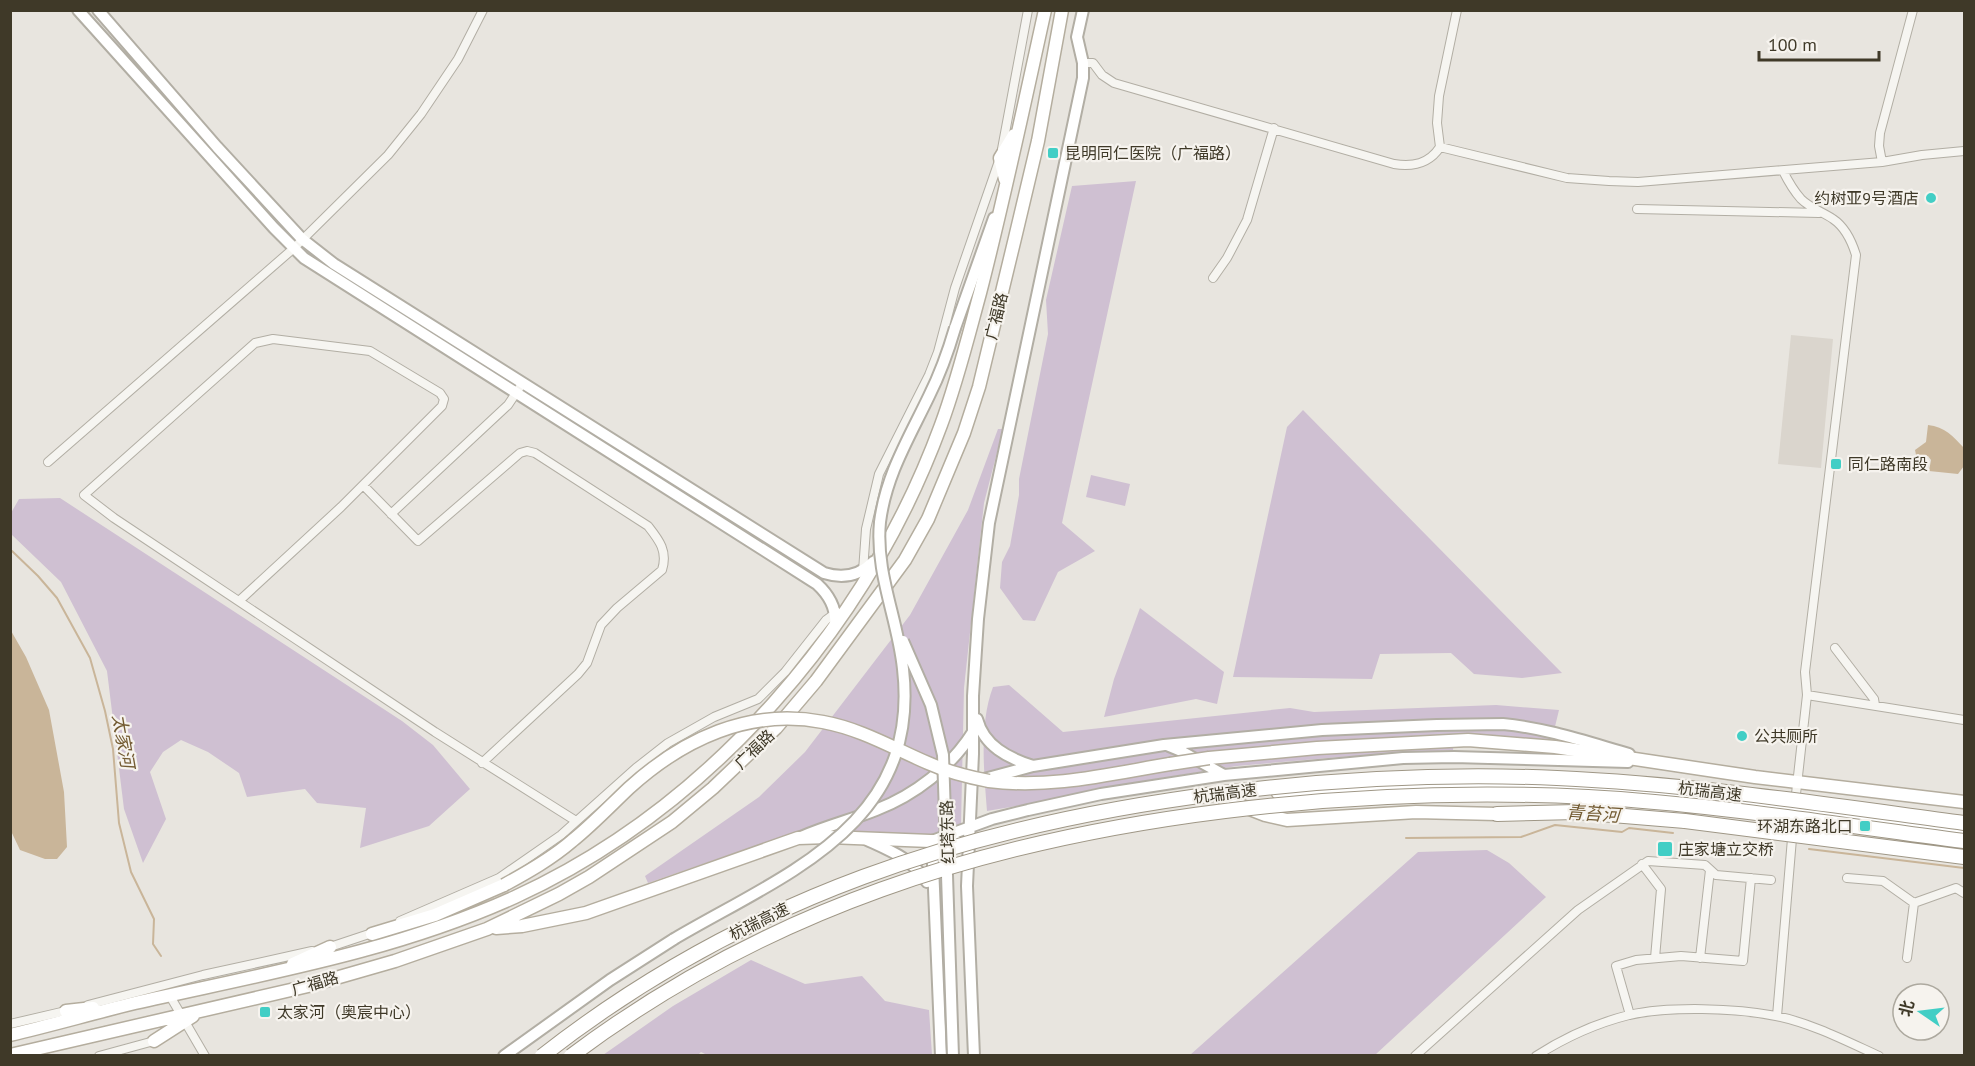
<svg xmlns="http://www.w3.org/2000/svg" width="1975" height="1066" font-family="'PT Sans','Noto Sans SC',sans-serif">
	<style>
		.built { fill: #dad5cd }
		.green { fill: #cfc0d2 }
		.water { fill: #c9b599 }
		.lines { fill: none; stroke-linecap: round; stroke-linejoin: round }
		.stream { stroke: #c9b599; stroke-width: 2 }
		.street-casing { stroke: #b2aea4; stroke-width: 10 }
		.secondary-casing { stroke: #b2aea4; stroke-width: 14 }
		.primary-casing { stroke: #b4ad9e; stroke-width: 15 }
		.highway-casing { stroke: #9f9786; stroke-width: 16 }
		.street { stroke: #f6f5f1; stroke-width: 8 }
		.secondary { stroke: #fff; stroke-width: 10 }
		.primary { stroke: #fff; stroke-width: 12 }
		.highway { stroke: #fff; stroke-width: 14 }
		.secondary-bridge-casing { stroke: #b2aea4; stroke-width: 14; stroke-linecap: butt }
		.primary-bridge-casing { stroke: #b4ad9e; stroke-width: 15; stroke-linecap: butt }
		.highway-bridge-casing { stroke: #9f9786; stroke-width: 16; stroke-linecap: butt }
		.secondary-bridge { stroke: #fff; stroke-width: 10 }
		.primary-bridge { stroke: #fff; stroke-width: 12 }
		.highway-bridge { stroke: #fff; stroke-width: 14 }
		.poi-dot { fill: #42cec5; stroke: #f6f3ee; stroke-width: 2 }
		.labels { text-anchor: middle; stroke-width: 4.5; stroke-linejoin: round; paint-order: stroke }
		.poi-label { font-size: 16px; fill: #3f3928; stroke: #f6f3ee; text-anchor: start }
		.street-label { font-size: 16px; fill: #3f3928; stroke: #f6f3ee }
		.water-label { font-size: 18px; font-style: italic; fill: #735b32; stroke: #f6f3ee }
	</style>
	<rect width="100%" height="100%" fill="#e8e5df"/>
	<path class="built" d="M1791,335L1833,339L1821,468L1778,464Z"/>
	<path class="green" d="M1136,181L1062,523L1095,551L1058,572L1035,621L1023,620L1000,588L1002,562L1010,546L1019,495V479L1048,334L1046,300L1072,186Z
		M1303,410L1562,673L1522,678L1474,674L1451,653L1380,654L1372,679L1233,677L1287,427Z
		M998,429H1003L984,503L964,688L961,825L929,837L868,833L815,825L648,883L645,876L759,797L805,752L910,615L968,510Z
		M1091,475L1130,484L1125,506L1086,497Z
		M60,498L402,721L433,745L470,789L429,826L360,848L366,808L317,803L305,789L247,797L239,773L208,752L181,740L163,752L150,772L166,819L143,863L124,809L107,671L61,582L11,534V513L19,499Z
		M1140,608L1224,672L1217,704L1196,699L1104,717L1114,679Z
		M1009,685L1063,732L1290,708L1314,712L1496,705L1559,710L1552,739H1454L1453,750L1340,757L1237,766L1093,789L1045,801L987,811C984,772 979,724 993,687Z
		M1487,850L1509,863L1546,897L1375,1055H1190L1418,852Z
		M751,960L805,984L862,976L885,1001L929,1010L932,1055L709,1056L701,1052L697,1056L603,1055L673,1006Z"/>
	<path class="water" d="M1928,425C1945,427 1953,436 1964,448V466L1958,474L1929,471L1931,460L1928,456L1920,457L1916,455L1915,450L1926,442Z
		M10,629L26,657L49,710L64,792L67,847L57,859H45L20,850L11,831Z"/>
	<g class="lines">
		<path class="stream" d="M12,551L38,576L57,598L90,658L105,711L113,749L119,823L131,872L154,919L153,944L161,956
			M1406,838L1521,837L1555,825L1622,832L1629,828L1673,833
			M1809,849L1964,868"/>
		<defs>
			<path id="street" d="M1083,63H1093L1102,75L1114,83L1394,164C1413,167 1429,164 1440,147L1437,123L1439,96L1457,10
				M1440,147L1567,178L1609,181L1638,182L1882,162L1922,155L1964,151
				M1002,149L1028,10
				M1882,162L1879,146L1880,133L1913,10
				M1783,171C1788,181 1793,190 1801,199C1810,208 1823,212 1833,219C1845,227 1852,242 1856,255L1805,672L1807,695L1795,803
				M1637,209L1819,213
				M1213,278L1227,258L1247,220L1274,128
				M48,462L294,248L388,155L421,114L458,59L483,10
				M363,485L418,541L520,453L527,451L535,453L648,526C659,540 668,551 662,570L617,608L601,625L587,663L578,674L482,763
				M391,514L508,405L522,384
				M863,571L866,529L879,474L929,375L938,352L955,288L999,161
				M239,601L341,507L442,406L444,399L440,393L370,351L273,339L255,343L84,495L114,518L435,732L576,821
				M1835,648L1874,699L1875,705
				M1807,695L1964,720
				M1642,864L1661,889L1655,958
				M1847,878L1883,881L1914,903L1956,888L1964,893
				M400,921L499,878L561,835L636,768L668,743L714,717L758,699L785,672L826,620L837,612
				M327,948L375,932
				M1700,958L1710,870
				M1907,958L1914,903
				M170,996L205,1056
				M88,1005L203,975L312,951
				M1630,1015L1616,966L1636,960L1681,956L1743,961L1751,878
				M1777,1016L1794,815
				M10,1024L70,1010
				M99,1056L154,1041
				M1415,1056L1578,910L1648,861L1705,865L1716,875L1771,880
				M1536,1056C1564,1038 1597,1023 1629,1015C1669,1006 1736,1008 1776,1016C1811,1023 1846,1041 1879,1056"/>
			<path id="secondary" d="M78,10L274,228L304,258L817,584C829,595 837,609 835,626
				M98,10L217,147L302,239L334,264L824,573C843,579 859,576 873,562
				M955,328L994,218
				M977,719C984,746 1008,758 1033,766
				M1169,746L1181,751L1224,775
				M984,779L1033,766L1164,745L1322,730L1437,725L1503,724C1546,728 1587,742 1629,754
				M801,837C826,826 851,820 876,810C915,795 951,767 973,732
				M867,840C891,851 912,859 927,882
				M504,1056L610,980L674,939
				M941,1056L932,841L992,819L1028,810L1101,794L1224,775L1403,758L1454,757L1628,762
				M974,1056L967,886L973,754V696L978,619L989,523L1083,78V63L1077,37L1083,10"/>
			<path id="primary" d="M1005,179L1000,158L1014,135
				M1209,758L1317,748L1468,740L1555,747L1755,777L1964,802
				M989,781C1050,789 1110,774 1170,764
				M1278,793L1381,786H1541L1638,792L1964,830
				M1224,799L1265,815L1287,820L1416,812L1497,814
				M496,928L522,926L586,913L798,838L829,837L956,842
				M372,934L435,915L504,885
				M293,964L330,947
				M66,1011L93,1008
				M10,1035C52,1025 94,1013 135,1003C263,974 394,952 515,897C711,807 867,626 941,425C957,382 968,337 980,293C1004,200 1024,105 1045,10
				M154,1041L193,1016
				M10,1055L308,986L395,961L487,929L559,894L589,877L672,822L713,788L776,728L816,681L905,560L928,519L964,433L979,387L1015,238L1038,141L1062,10"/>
			<path id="highway" d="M1497,814L1576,812L1685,821"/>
		</defs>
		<use href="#street" class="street-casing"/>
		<use href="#secondary" class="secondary-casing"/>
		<use href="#primary" class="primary-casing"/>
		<use href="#highway" class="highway-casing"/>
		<use href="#street" class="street"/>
		<use href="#secondary" class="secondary"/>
		<use href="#primary" class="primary"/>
		<use href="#highway" class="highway"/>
		<defs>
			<path id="secondary-bridge" d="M903,641L931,705L943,755L953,1056
				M674,939C784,874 921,826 903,669C898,619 875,573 880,522C886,475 909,438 929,396C940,374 948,352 955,328"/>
			<path id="primary-bridge" d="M1170,764L1209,758
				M504,885C528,872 551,859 572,841C592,825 610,806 629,788C683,739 749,708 823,722C861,729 893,748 928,763C948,772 968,777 989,781"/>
			<path id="highway-bridge" d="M1685,821L1964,857
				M542,1056C745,897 969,825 1222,793C1333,779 1445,773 1557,778C1693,784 1829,805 1964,823
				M571,1056C767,909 984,841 1225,811C1345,796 1467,791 1588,797C1714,804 1840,825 1964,841"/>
		</defs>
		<use href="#secondary-bridge" class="secondary-bridge-casing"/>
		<use href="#primary-bridge" class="primary-bridge-casing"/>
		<use href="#highway-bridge" class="highway-bridge-casing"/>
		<use href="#secondary-bridge" class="secondary-bridge"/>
		<use href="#primary-bridge" class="primary-bridge"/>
		<use href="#highway-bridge" class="highway-bridge"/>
	</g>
	<g class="poi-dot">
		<rect x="1047" y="147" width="12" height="12" rx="3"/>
		<circle cx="1931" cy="198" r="6"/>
		<rect x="1830" y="458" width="12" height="12" rx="3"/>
		<circle cx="1742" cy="736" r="6"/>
		<rect x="1859" y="820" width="12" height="12" rx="3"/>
		<rect x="1657" y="841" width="16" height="16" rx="3"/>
		<rect x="259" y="1006" width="12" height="12" rx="3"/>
	</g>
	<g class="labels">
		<g class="poi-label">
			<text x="1065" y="159">昆明同仁医院（广福路）</text>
			<text x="1919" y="204" text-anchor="end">约树亚9号酒店</text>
			<text x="1848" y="470">同仁路南段</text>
			<text x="1754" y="742">公共厕所</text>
			<text x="1853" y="832" text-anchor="end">环湖东路北口</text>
			<text x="1678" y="855">庄家塘立交桥</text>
			<text x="277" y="1018">太家河（奥宸中心）</text>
		</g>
		<g class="street-label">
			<text transform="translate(996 316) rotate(-76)" y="6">广福路</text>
			<text transform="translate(754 749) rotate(-44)" y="6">广福路</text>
			<text transform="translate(1710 791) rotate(7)" y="6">杭瑞高速</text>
			<text transform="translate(1225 793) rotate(-7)" y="6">杭瑞高速</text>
			<text transform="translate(947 832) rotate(-92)" y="6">红塔东路</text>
			<text transform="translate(759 921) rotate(-26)" y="6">杭瑞高速</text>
			<text transform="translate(315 983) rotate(-16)" y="6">广福路</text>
		</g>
		<g class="water-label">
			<text transform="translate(123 741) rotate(80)" y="6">太家河</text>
			<text transform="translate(1593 814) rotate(4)" y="6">青苔河</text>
		</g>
	</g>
	<rect width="1975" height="1066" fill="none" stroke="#3f3928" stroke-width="24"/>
	<g transform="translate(1921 1012) rotate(284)"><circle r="28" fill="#f6f3ee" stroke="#ada99f" stroke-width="1.5"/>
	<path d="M0-4.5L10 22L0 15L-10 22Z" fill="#42cec5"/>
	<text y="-9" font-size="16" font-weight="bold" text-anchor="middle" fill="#3f3928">北</text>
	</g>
	<path d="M1759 51v9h120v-9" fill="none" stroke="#3f3928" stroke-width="3"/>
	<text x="1768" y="51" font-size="18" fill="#3f3928" stroke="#f6f3ee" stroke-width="4.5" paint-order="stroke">100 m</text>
</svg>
